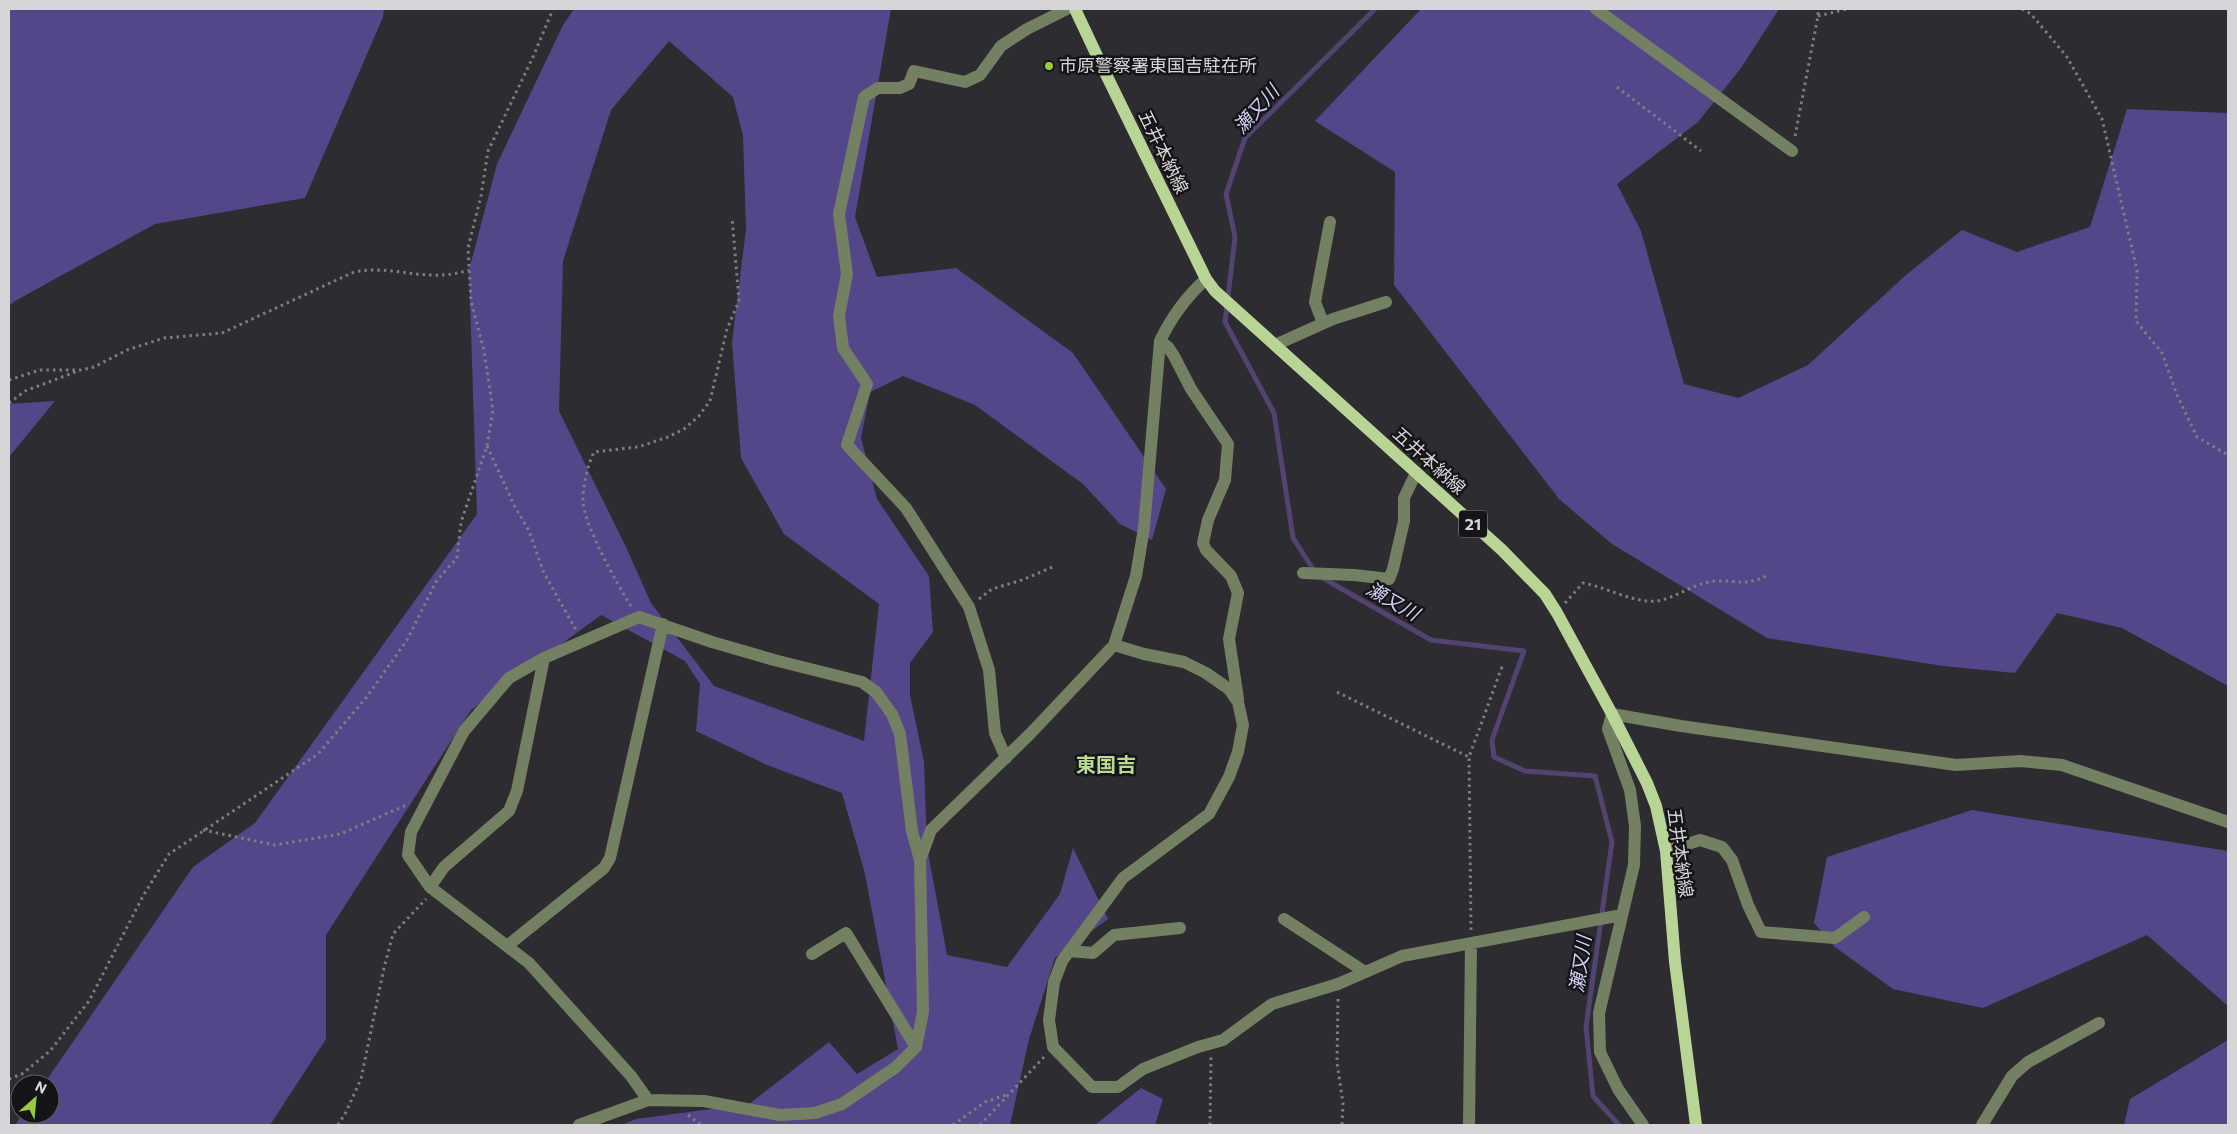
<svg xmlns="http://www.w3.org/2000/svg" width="2237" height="1134" font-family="Commissioner,'Noto Sans JP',sans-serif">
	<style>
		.forest { fill: #534789; fill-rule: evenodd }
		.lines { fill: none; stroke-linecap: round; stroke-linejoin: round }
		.stream { stroke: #524370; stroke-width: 5 }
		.path { stroke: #7e7e82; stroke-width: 3; stroke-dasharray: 2.5 4; stroke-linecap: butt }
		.minor { stroke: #738162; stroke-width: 12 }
		.major { stroke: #b9d595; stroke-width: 12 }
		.poi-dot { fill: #96cc39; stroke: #151517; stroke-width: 2 }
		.labels { text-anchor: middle; stroke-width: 5; stroke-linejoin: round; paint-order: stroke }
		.shield { fill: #151517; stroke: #9c9c9f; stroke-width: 1 }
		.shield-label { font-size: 16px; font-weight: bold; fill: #d6d6d9 }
		.poi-label { font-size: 18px; fill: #d6d6d9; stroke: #151517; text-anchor: start }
		.street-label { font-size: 18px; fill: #d6d6d9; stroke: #151517 }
		.water-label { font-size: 19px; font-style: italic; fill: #d2cef6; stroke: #151517 }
		.quarter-label { font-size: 20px; font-weight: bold; fill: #bbdb94; stroke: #151517 }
	</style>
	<rect width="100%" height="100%" fill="#2c2c31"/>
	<path class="forest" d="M9,9H384L383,17L305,198L155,224L15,301L9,306Z
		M574,9H891L855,217L877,277L956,268L1073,353L1166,489L1152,540L1120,524L1083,484L975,405L903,376L870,392L861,438L877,499L929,576L933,632L910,663V695L924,762L927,847L947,955L1007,967L1060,894L1073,848L1108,919L1055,958L1029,1039L1010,1125H621L636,1119L749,1104L829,1042L857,1074L898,1049L865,874L842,793L767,765L696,731L700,684L685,661L601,615L471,710L326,935V1039L270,1125H15L23,1114H50V1084H44L193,867L255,823L477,514L469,270L497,164L563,25ZM669,41L733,97L743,136L746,229L732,342L741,458L784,534L879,604L864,741L714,686L651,603L626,547L559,411L563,261L611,110Z
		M1421,9H1779L1741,68L1698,122L1617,184L1641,231L1684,384L1738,398L1808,365L1906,275L1962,230L2017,252L2090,227L2127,109L2228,113V686L2122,628L2057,613L2015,673L1943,666L1767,638L1612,544L1559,499L1394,285L1395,172L1315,121Z
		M55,401L9,457V404Z
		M1972,810L2228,851V1006L2147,935L1983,1008L1893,989L1835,947L1814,923L1827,857Z
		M2228,1040V1125H2124L2130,1099Z
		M1141,1088L1163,1099L1155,1125H1095Z"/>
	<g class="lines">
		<path class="stream" d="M1315,572L1293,538L1274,413L1225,322L1235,237L1226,194L1245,138L1375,9
			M1321,577L1431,640L1524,651L1492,740L1494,757L1525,771L1595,776L1612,842L1586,1027L1593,1096L1619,1125"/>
		<path class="path" d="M2022,9L2031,14L2067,57L2102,119L2137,270L2136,321L2162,353L2177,395L2197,437L2228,455
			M1818,16L1847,9
			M1617,87L1701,151
			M1795,136L1818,16V9
			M9,380L40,370H81L94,367L127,350L164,338L222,333L354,272C394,264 426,284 469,270
			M9,403L25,391L78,371
			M487,446L514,505L529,531L544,573L576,630
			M979,599L992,589L1022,580L1055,566
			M1565,603L1583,583C1607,587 1638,606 1662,600C1680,595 1697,582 1716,581C1741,580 1743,587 1769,575
			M631,606C618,586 583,523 583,501C583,485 587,467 594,452L638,447L668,437L684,429L699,416L710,401L727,329L739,301L732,217
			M1337,692L1469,757
			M203,830L275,845L340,834L409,804
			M1471,930L1469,757L1503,664
			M1338,999L1337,1063L1343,1103L1342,1125
			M9,1079L22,1074L50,1051L89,1001L143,896L169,854L318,754L366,698L407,640L437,580L457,558L461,522L487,446L493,410L484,351L471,301L468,248L481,196L488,151L533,57L553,9
			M688,1115L701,1125
			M338,1125L346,1112L361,1079L384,968L393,934L426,899
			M953,1125L985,1102L1009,1094
			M980,1125L1044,1057
			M1210,1125L1211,1056"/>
		<path class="minor" d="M1596,9L1792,151
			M1323,323L1315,302L1330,222
			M1160,341L1168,347L1174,356L1191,389L1228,444L1225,480L1208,520L1203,543L1206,550L1231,576L1238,593L1229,639L1238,699
			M1275,345L1333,319L1386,302
			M1303,573L1354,575L1389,579L1393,569L1404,521V498L1416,473
			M1114,645L1144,654L1184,662L1206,673L1229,689L1238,702L1243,725L1238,752L1229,777L1209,814L1123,878L1062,961L1054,982L1049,1020L1053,1047L1092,1087H1118L1143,1069L1198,1047L1223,1040L1272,1004L1338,984L1402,956L1622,915
			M1006,758L995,733L989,670L969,607L906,508L847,445L867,384L843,348L839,316L847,274L839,214L864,97L878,88H900L909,84L914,71L965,82L980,75L1001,46L1027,29L1067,9
			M1666,851L1700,840L1722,847L1732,860L1748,905L1761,932L1835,938L1864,917
			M920,860L931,830L1030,734L1114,645L1136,576L1144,528L1160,341C1172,316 1186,297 1206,279
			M430,887L444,867L509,811L517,791L544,658
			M1284,919L1365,972
			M507,946L604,868L610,858L663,624
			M1069,951L1093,953L1114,935L1180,928
			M812,954L846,933L916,1047
			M579,1125L648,1100L704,1101L780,1115L815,1113L842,1104L896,1067L916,1047L923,1012L920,860L912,831L900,734L892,714L876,692L862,682L774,660L712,642L639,617L544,658L509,678L464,731L411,832L408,855L430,887L529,963L631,1076L648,1100
			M1469,1125L1471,943
			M1643,1125L1618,1089L1600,1052L1599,1013L1634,865L1635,826L1630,790L1608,729L1612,714L1681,726L1956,765L2020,761L2062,765L2228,822
			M1982,1125L2012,1076L2028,1062L2099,1023"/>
		<path class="major" d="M1075,9L1099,60L1206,279L1215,291L1502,550L1545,594L1557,613L1612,714L1647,783L1656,806L1666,851L1675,962L1696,1125"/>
	</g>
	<circle class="poi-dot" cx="1049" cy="66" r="5"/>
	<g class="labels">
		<rect class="shield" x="1459" y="510.5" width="28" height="27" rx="4"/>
		<g class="shield-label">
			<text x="1473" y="530">21</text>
		</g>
		<g class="poi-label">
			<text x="1059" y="72">市原警察署東国吉駐在所</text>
		</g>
		<g class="street-label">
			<text transform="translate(1163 152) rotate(64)" y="6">五井本納線</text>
			<text transform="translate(1429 461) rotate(42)" y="6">五井本納線</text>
			<text transform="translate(1680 853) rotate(82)" y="6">五井本納線</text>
		</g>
		<g class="water-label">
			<text transform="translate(1256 109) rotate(-48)" y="7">瀬又川</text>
			<text transform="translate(1393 601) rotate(30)" y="7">瀬又川</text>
			<text transform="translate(1580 964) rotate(-82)" y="7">瀬又川</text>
		</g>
		<g class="quarter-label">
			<text x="1106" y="772">東国吉</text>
		</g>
	</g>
	<rect width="2237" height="1134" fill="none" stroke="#d6d6d9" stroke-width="20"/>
	<g transform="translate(35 1099) rotate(27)"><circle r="24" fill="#151517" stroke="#626265"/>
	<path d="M0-4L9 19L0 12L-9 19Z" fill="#96cc39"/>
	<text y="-8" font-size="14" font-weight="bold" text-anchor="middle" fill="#d6d6d9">N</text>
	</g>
</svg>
